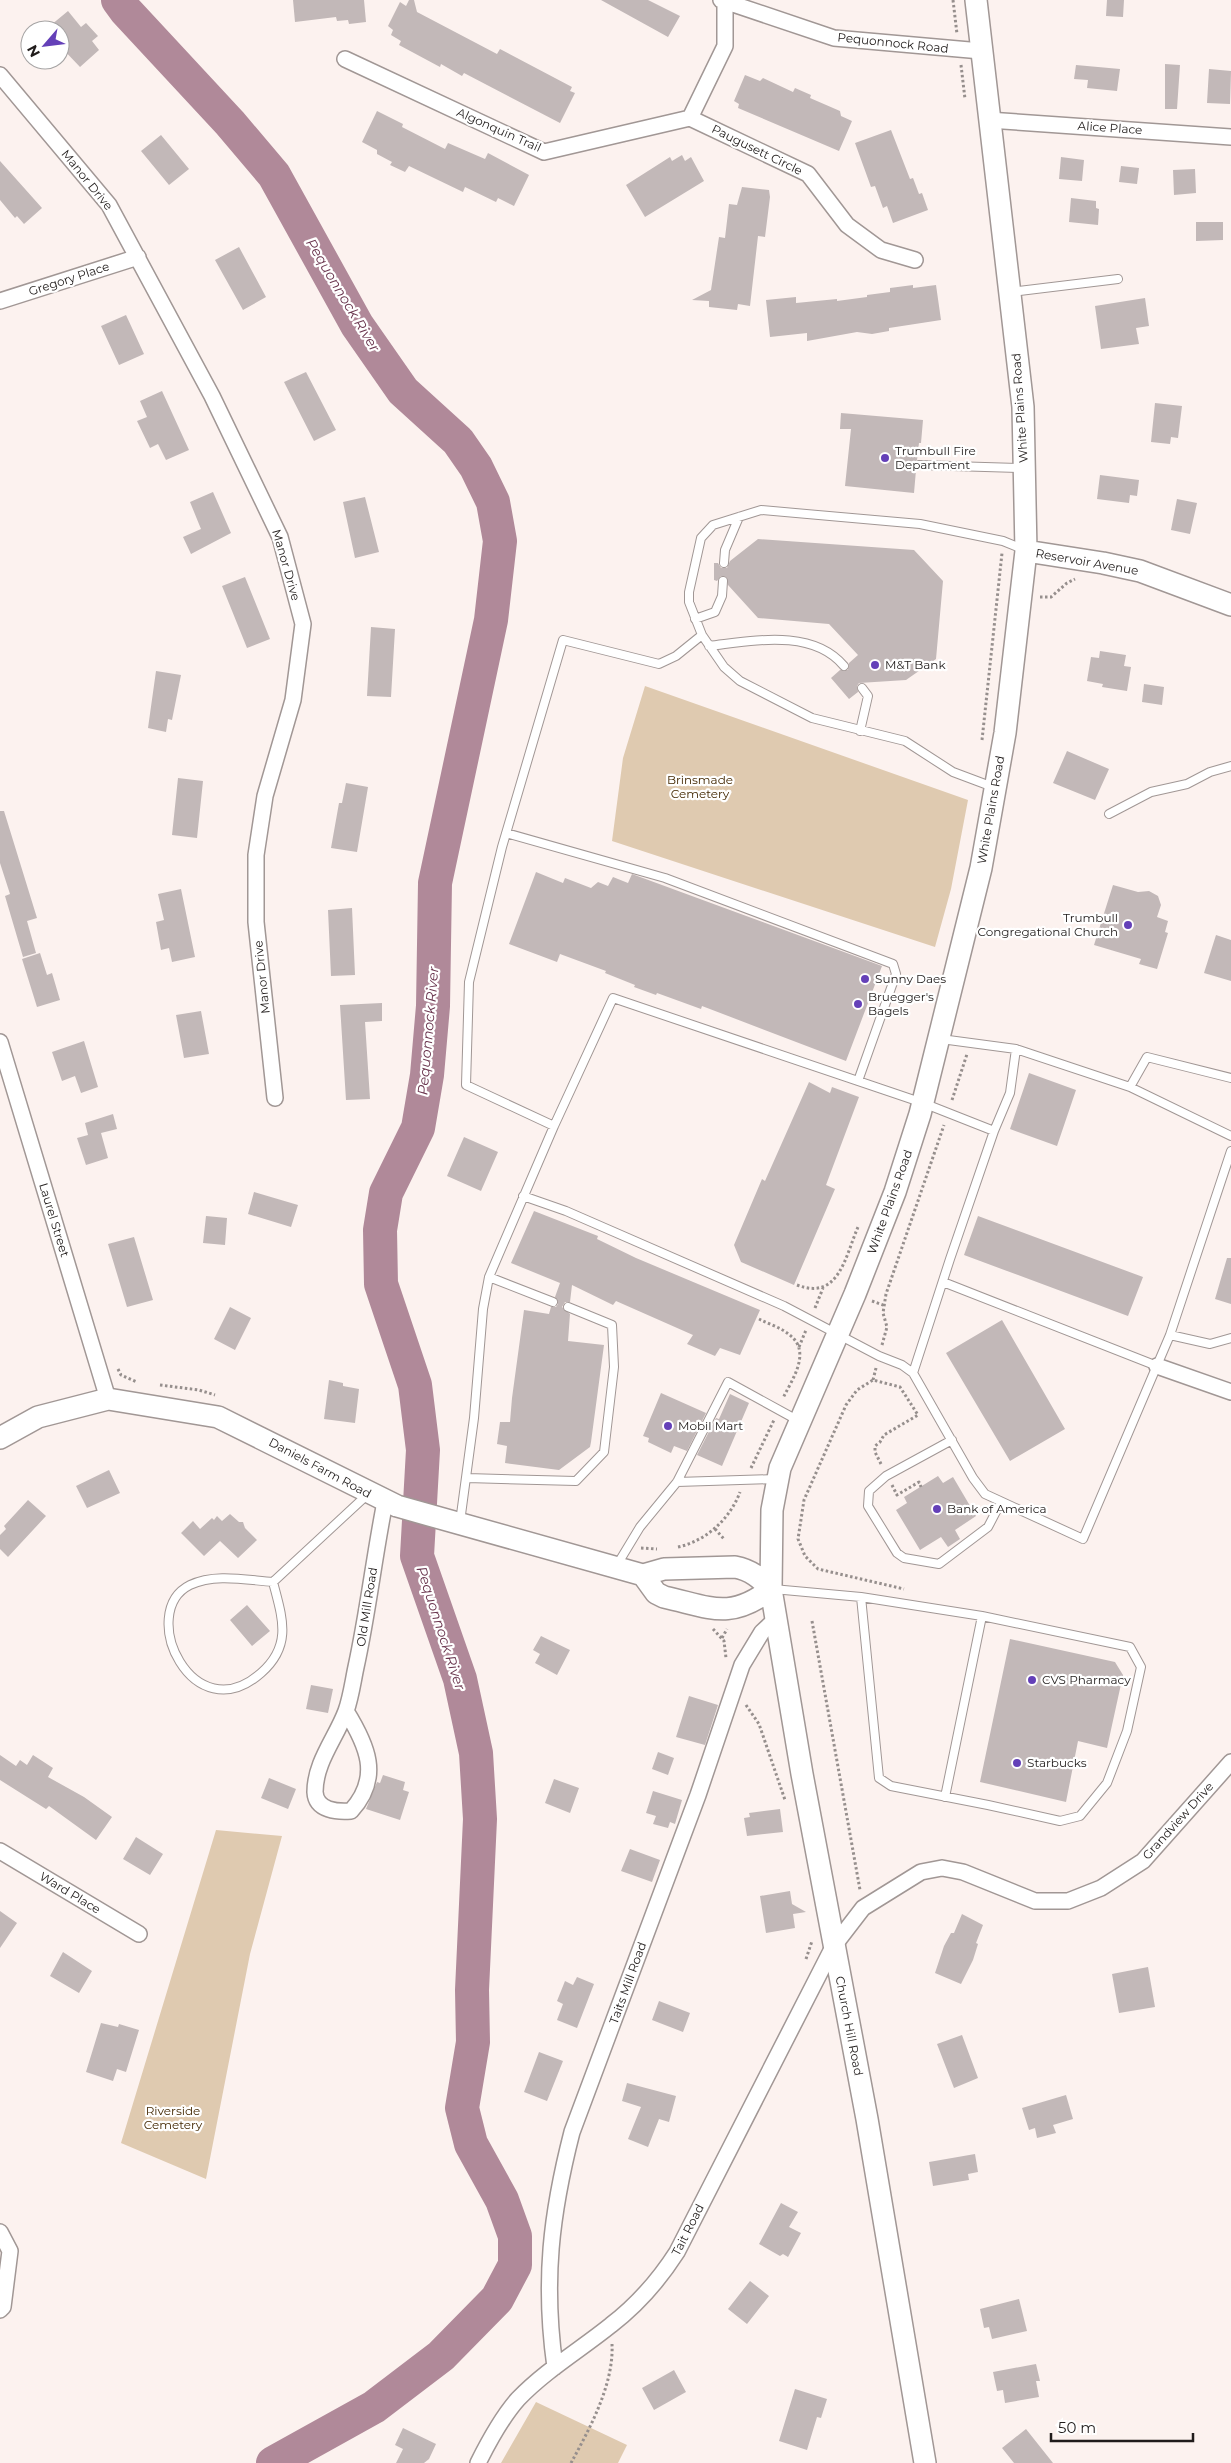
<svg xmlns="http://www.w3.org/2000/svg" width="1231" height="2463" font-family="Montserrat,sans-serif">
	<style>
		.green { fill: #dfcab0 }
		.lines { fill: none; stroke-linecap: round; stroke-linejoin: round }
		.river { stroke: #b08999; stroke-width: 34 }
		.building { fill: #c2b8b8 }
		.service-casing { stroke: #a19795; stroke-width: 10 }
		.minor-casing { stroke: #a19795; stroke-width: 18 }
		.secondary-casing { stroke: #a19795; stroke-width: 24 }
		.path { stroke: #968f8d; stroke-width: 3; stroke-dasharray: 2.5 2.5; stroke-linecap: butt }
		.service { stroke: #fff; stroke-width: 8 }
		.minor { stroke: #fff; stroke-width: 15 }
		.secondary { stroke: #fff; stroke-width: 21 }
		.poi-dot { fill: #6440b8; stroke: #fff; stroke-width: 2 }
		.labels { text-anchor: middle; stroke-width: 4.5; stroke-linejoin: round; paint-order: stroke }
		.street-label { font-size: 12px; fill: #201c1b; stroke: #fff }
		.poi-label { font-size: 12px; fill: #201c1b; stroke: #fff; text-anchor: start }
		.park-label { font-size: 12px; fill: #422700; stroke: #fff }
		.water-label { font-size: 14px; font-style: italic; fill: #69344d; stroke: #fff }
	</style>
	<rect width="100%" height="100%" fill="#fcf2ef"/>
	<path class="green" d="M645,686L968,800L951,889L935,947L612,841L623,758Z
		M216,1830L282,1836L250,1954L206,2179L121,2143Z
		M536,2402L627,2445L618,2463H501Z"/>
	<g class="lines">
		<path class="river" d="M118,0L126,11L230,123L274,175L357,325L403,391L458,441L476,467L493,502L500,541L491,620L435,883L433,1006L427,1075L418,1128L386,1193L380,1230L381,1284L415,1385L423,1450L417,1556L460,1679L476,1753L480,1819L472,1990L473,2042L462,2108L471,2144L502,2200L515,2236V2265L497,2299L441,2356L374,2407L273,2463"/>
	</g>
	<path class="building" d="M293,0H364L366,22L349,24L348,20L337,21L336,17L295,22Z
		M409,0H414L417,12L497,54L500,49L572,87L570,91L575,93L560,123L464,73L462,76L441,64L440,67L399,45L401,41L391,35L393,30L388,26L400,2L406,6Z
		M601,0H648L680,16L668,37Z
		M1107,0H1124L1123,17L1106,16Z
		M68,11L81,27L86,23L98,36L92,41L99,50L80,67L60,46V30H45Z
		M1165,64L1180,65L1177,109H1165Z
		M1076,65L1120,69L1117,91L1087,88L1088,80L1074,79Z
		M1209,69L1231,71L1230,104L1207,103Z
		M745,75L760,81L763,78L793,92L795,88L811,95L810,98L840,111L841,116L852,121L839,151L738,108L739,104L734,101Z
		M377,111L403,124L402,127L445,149L448,143L485,159L488,153L529,175L514,206L498,198L496,202L465,187L463,192L409,166L405,172L390,165L392,162L377,154V150L362,142Z
		M891,130L910,179L913,178L919,194L922,193L928,210L893,223L887,206L883,208L875,186L871,187L855,143Z
		M161,135L189,169L169,185L141,151Z
		M682,155L685,161L691,157L704,181L645,217L626,185L670,157L672,161Z
		M1061,157L1084,160L1082,181L1059,179Z
		M0,161L42,208L24,224L17,216L15,218L0,200Z
		M1121,166L1139,168L1137,184L1119,182Z
		M1195,169L1196,193L1174,195L1173,170Z
		M742,187L769,190L770,197L765,237L758,236L750,306L738,304L737,310L709,307V301L692,300L711,290L719,237L725,238L729,204L737,205Z
		M1071,198L1096,201V208L1099,209L1098,225L1069,222Z
		M1196,222H1223V240L1196,241Z
		M239,247L266,297L243,310L215,260Z
		M913,285V288L936,285L941,320L889,328V331L872,334L857,332L807,341V333L770,337L766,300L796,297V303L837,299V301L867,297V295L890,292V288Z
		M1145,298L1149,326L1136,328L1139,344L1101,349L1095,306Z
		M126,315L144,354L119,365L101,326Z
		M306,372L336,430L314,441L284,382Z
		M162,391L189,450L166,460L158,444L150,448L137,421L147,417L140,401Z
		M1155,403L1182,406L1178,438L1171,437L1170,444L1151,442Z
		M841,413L923,420L921,443H919L917,460L913,464L916,470L914,493L845,486L851,429H840Z
		M1100,475L1139,480L1137,496L1130,495L1129,503L1097,499Z
		M213,492L231,533L191,554L183,537L201,529L190,502Z
		M365,497L379,552L355,558L343,502Z
		M1177,499L1197,503L1190,534L1171,530Z
		M758,539L914,550L943,581L936,659L906,680L859,683L857,686L858,692L849,699L831,678L840,670H848L849,663L858,655L829,624L758,618L728,585L726,577L721,576L717,581L714,580V563H718L721,568H727L730,561Z
		M245,577L270,639L247,648L222,586Z
		M371,627L395,629L391,697L367,696Z
		M1100,651L1126,655L1124,666L1131,667L1127,691L1102,687L1103,684L1087,681L1091,657L1099,658Z
		M156,671L181,675L172,720L168,719L166,732L148,728Z
		M1144,684L1164,687L1162,705L1142,702Z
		M1067,751L1109,769L1095,800L1053,783Z
		M178,778L203,781L197,838L172,835Z
		M346,783L368,787L357,852L331,848L339,803H342Z
		M0,811H4L37,918L27,921L36,953L23,957L5,896L10,894L0,863Z
		M536,872L563,883L565,878L591,888L598,882L608,886L613,877L628,883L632,874L882,966L846,1061L702,1006L701,1009L657,993L656,995L634,987L635,985L605,973L606,971L560,954L557,962L509,944Z
		M1113,885L1138,892L1149,891L1158,896L1161,905L1157,917L1168,921L1165,932L1168,933L1157,969L1139,964L1141,959L1094,945Z
		M181,889L195,957L172,962L169,948L161,950L156,922L164,920L158,894Z
		M352,908L355,975L331,976L328,910Z
		M1216,935L1231,940V981L1204,973Z
		M40,953L47,975L52,973L60,1000L37,1007L22,959Z
		M382,1003V1021L365,1022L370,1099L346,1100L340,1005Z
		M201,1011L209,1054L184,1058L176,1015Z
		M84,1041L98,1087L81,1093L75,1076L62,1081L52,1052Z
		M1029,1073L1076,1090L1057,1146L1010,1129Z
		M809,1082L830,1093L832,1087L859,1097L826,1185L835,1189L794,1285L741,1262L734,1245L762,1179L765,1181Z
		M113,1114L117,1129L101,1133L108,1158L86,1165L77,1138L88,1135L85,1123Z
		M464,1137L498,1152L481,1191L447,1176Z
		M254,1192L298,1205L291,1227L248,1214Z
		M534,1211L598,1236L597,1239L636,1258L760,1310L740,1355L720,1348L715,1356L687,1344L693,1335L616,1301L613,1305L572,1285L570,1302H565L562,1307L570,1314L568,1341L604,1345L591,1442L590,1447L559,1470L505,1463L507,1446L497,1444L500,1422H510L512,1398L524,1310L549,1314L551,1307H556L558,1304L555,1297L560,1283L511,1263Z
		M206,1216L227,1218L225,1245L203,1243Z
		M978,1216L1143,1277L1128,1316L964,1255Z
		M134,1237L153,1300L127,1307L108,1244Z
		M1227,1258H1231V1304L1215,1299Z
		M230,1307L251,1318L235,1350L214,1339Z
		M1002,1320L1065,1429L1010,1461L946,1353Z
		M329,1380L343,1383V1386L359,1389L355,1423L324,1419Z
		M661,1393L706,1413L687,1451L674,1446L671,1453L648,1442L649,1438L643,1436Z
		M730,1394L749,1403L722,1466L697,1455L716,1418L719,1419Z
		M109,1470L120,1493L87,1508L76,1486Z
		M938,1476L943,1483L953,1477L976,1516L955,1530L960,1539L948,1547L941,1537L920,1550L896,1510L907,1503L904,1497Z
		M28,1500L46,1516L8,1557L0,1549V1535L6,1529L4,1526Z
		M230,1514L239,1522H243L245,1528L257,1540L238,1558L220,1541L204,1556L181,1533L193,1521L200,1529L212,1518L214,1520L217,1516L222,1521Z
		M247,1605L270,1631L252,1646L230,1620Z
		M541,1636L570,1650L557,1675L535,1663L540,1654L533,1650Z
		M1010,1639L1115,1662L1123,1675L1107,1748L1078,1741L1066,1802L980,1782Z
		M311,1685L333,1689L328,1713L306,1709Z
		M689,1696L718,1705L705,1745L676,1737Z
		M658,1752L674,1758L668,1775L652,1769Z
		M0,1755L16,1766L20,1760L27,1765L33,1755L53,1768L48,1777L84,1797L112,1817L96,1840L49,1806L46,1809L0,1780Z
		M383,1775L405,1782L403,1790L409,1792L400,1820L366,1809L377,1782L380,1783Z
		M269,1778L296,1789L288,1809L261,1798Z
		M554,1779L579,1788L570,1813L545,1803Z
		M653,1791L682,1800L675,1824L670,1822L668,1828L653,1824L656,1816L646,1813Z
		M780,1809L783,1832L747,1836L744,1818L750,1817L749,1813Z
		M136,1837L163,1854L150,1875L123,1859Z
		M630,1849L660,1860L652,1882L621,1871Z
		M790,1891L792,1904L806,1912L793,1914L795,1928L766,1933L760,1896Z
		M0,1911L17,1923L0,1948Z
		M962,1914L983,1925L976,1943L978,1944L973,1960L961,1984L935,1973L944,1946L951,1933H954Z
		M63,1952L92,1971L79,1993L50,1976Z
		M1148,1967L1155,2007L1119,2013L1112,1974Z
		M577,1977L594,1984L577,2028L557,2020L563,2004L557,2001L565,1981L573,1985Z
		M659,2001L690,2013L683,2032L652,2020Z
		M101,2023L118,2027L119,2024L139,2030L126,2072L117,2069L113,2081L86,2072Z
		M962,2035L978,2078L954,2088L937,2044Z
		M539,2052L563,2061L547,2101L524,2092Z
		M627,2083L676,2096L669,2122L659,2119L648,2147L628,2139L641,2107L622,2101Z
		M1066,2095L1073,2119L1053,2125L1056,2133L1037,2138L1035,2128L1029,2130L1022,2108Z
		M975,2154L978,2172L968,2174L969,2180L933,2186L929,2162Z
		M781,2203L798,2212L789,2227L801,2233L788,2257L783,2254L780,2256L759,2244Z
		M750,2281L769,2296L747,2324L728,2309Z
		M1019,2299L1027,2331L992,2339L989,2327L984,2328L980,2309Z
		M1036,2364L1040,2381H1036L1039,2397L1005,2403L1003,2390L997,2391L993,2372Z
		M674,2370L686,2392L654,2410L642,2388Z
		M795,2389L827,2399L821,2418L817,2417L807,2450L779,2441Z
		M403,2428L436,2444L429,2459L424,2463H396L403,2449L395,2445Z
		M1026,2429L1053,2463H1014L1002,2448Z"/>
	<g class="lines">
		<defs>
			<path id="service" d="M1011,292L1118,279
				M919,465L1022,468
				M724,563L725,550L739,517
				M695,619L715,612L722,596L723,581
				M709,646C753,641 812,628 844,666
				M860,731L868,696L862,688
				M993,787L953,772L905,741L812,718L740,681L724,667L702,635L689,602V592L701,538L713,525L761,510L920,524L1003,541L1025,550
				M1109,814L1151,792L1187,784L1210,772L1231,766
				M506,833L665,878L893,964L896,974L858,1081
				M941,1039L1016,1049L1130,1087L1231,1136
				M1130,1087L1147,1057L1231,1078
				M554,1126L466,1085L469,982L502,847L563,640L659,664L676,656L702,635
				M523,1196L566,1211L784,1306L879,1356L902,1365L913,1373L973,1478L985,1494L1083,1539L1170,1335L1231,1151
				M489,1277L553,1302
				M943,1282L1157,1366
				M1170,1335L1210,1344L1231,1338
				M913,1373L950,1259L994,1131L1010,1093L1016,1049
				M952,1440L886,1476L869,1491L868,1506L897,1553L904,1558L939,1564L988,1527L1001,1502
				M467,1478L576,1481L604,1452L614,1367L612,1325L568,1307
				M677,1482L776,1479
				M460,1522L474,1418L483,1309L489,1277L554,1126L613,998L923,1103L994,1131
				M617,1565L640,1527L677,1482L728,1382L799,1421
				M273,1582C246,1580 215,1573 190,1585C136,1612 193,1733 261,1673C293,1645 282,1617 273,1582L368,1494
				M773,1589L861,1597L982,1616L1130,1647L1141,1667L1127,1731L1107,1783L1080,1816L1060,1821L988,1805L891,1786L879,1778L861,1597
				M945,1797L982,1616"/>
			<path id="minor" d="M721,0L834,38L981,51
				M725,2V46L690,118L808,174L847,225L881,250L915,260
				M345,59L544,152L690,118
				M0,75L109,205L212,396L280,537L303,624L293,700L265,796L256,855V922L275,1098
				M988,120L1231,137
				M0,301L138,257
				M0,1042L108,1399
				M1157,1366L1231,1392
				M346,1711C367,1745 382,1777 351,1811C338,1812 316,1811 315,1792C315,1762 336,1738 346,1711C351,1697 353,1681 356,1667C368,1612 374,1557 385,1502
				M0,1851L139,1934
				M0,2232L10,2251L3,2307L0,2310
				M555,2367C543,2281 551,2214 572,2132L698,1795L742,1665L762,1632L776,1619
				M478,2463C489,2441 502,2417 518,2399C546,2370 580,2350 611,2325C637,2305 659,2280 677,2252L833,1947L863,1908L921,1872L942,1868L963,1872L1035,1901H1068L1101,1888L1143,1861L1231,1762"/>
			<path id="secondary" d="M1026,551L1103,563L1140,571L1231,605
				M0,1438L38,1417L108,1399L218,1417L397,1506L643,1575L664,1569L735,1567C751,1570 760,1578 771,1589
				M643,1575L656,1593L664,1597C710,1607 730,1621 771,1589
				M925,2463L867,2119L802,1774L771,1589L772,1510L780,1468L855,1294L895,1192L920,1114L981,868L1005,733L1026,551L1023,407L976,0"/>
		</defs>
		<use href="#service" class="service-casing"/>
		<use href="#minor" class="minor-casing"/>
		<use href="#secondary" class="secondary-casing"/>
		<path class="path" d="M953,0L957,34
			M961,65L965,99
			M1040,597H1051L1067,583L1075,579
			M982,740L1002,553
			M952,1100L967,1054
			M797,1285C839,1301 845,1257 858,1227
			M872,1301L883,1305
			M815,1308L823,1288
			M759,1319C769,1324 782,1328 791,1336C811,1353 792,1380 783,1398
			M882,1345L887,1327L883,1313L886,1294L944,1125
			M799,1347L806,1330
			M118,1369L121,1375L137,1382
			M873,1380L876,1368
			M160,1385L199,1390L215,1395
			M881,1464L875,1452V1446L880,1442L884,1435L918,1415L900,1387L873,1380L857,1390L846,1405L804,1500L798,1539L805,1556L818,1569L904,1589
			M751,1468L774,1420
			M892,1485L897,1495L919,1482L921,1487
			M715,1529L724,1539
			M678,1547C706,1541 730,1519 740,1492
			M641,1548L657,1549
			M812,1621L860,1890
			M713,1629L724,1641L726,1658
			M722,1638L727,1629
			M746,1705L759,1724L785,1800
			M806,1959L812,1941
			M571,2463C590,2428 614,2384 612,2344"/>
		<use href="#service" class="service"/>
		<use href="#minor" class="minor"/>
		<use href="#secondary" class="secondary"/>
	</g>
	<g class="poi-dot">
		<circle cx="885" cy="458" r="5"/>
		<circle cx="875" cy="665" r="5"/>
		<circle cx="1128" cy="925" r="5"/>
		<circle cx="865" cy="979" r="5"/>
		<circle cx="858" cy="1004" r="5"/>
		<circle cx="668" cy="1426" r="5"/>
		<circle cx="937" cy="1509" r="5"/>
		<circle cx="1032" cy="1680" r="5"/>
		<circle cx="1017" cy="1763" r="5"/>
	</g>
	<g class="labels">
		<g class="street-label">
			<text transform="translate(893 43) rotate(6)" y="4">Pequonnock Road</text>
			<text transform="translate(1110 128) rotate(4)" y="4">Alice Place</text>
			<text transform="translate(499 130) rotate(24)" y="4">Algonquin Trail</text>
			<text transform="translate(757 150) rotate(26)" y="4">Paugusett Circle</text>
			<text transform="translate(87 180) rotate(51)" y="4">Manor Drive</text>
			<text transform="translate(69 279) rotate(-18)" y="4">Gregory Place</text>
			<text transform="translate(1020 408) rotate(-94)" y="4">White Plains Road</text>
			<text transform="translate(1087 562) rotate(10)" y="4">Reservoir Avenue</text>
			<text transform="translate(286 565) rotate(74)" y="4">Manor Drive</text>
			<text transform="translate(991 810) rotate(-80)" y="4">White Plains Road</text>
			<text transform="translate(262 977) rotate(-96)" y="4">Manor Drive</text>
			<text transform="translate(890 1202) rotate(-70)" y="4">White Plains Road</text>
			<text transform="translate(54 1220) rotate(73)" y="4">Laurel Street</text>
			<text transform="translate(320 1468) rotate(28)" y="4">Daniels Farm Road</text>
			<text transform="translate(367 1607) rotate(-81)" y="4">Old Mill Road</text>
			<text transform="translate(1178 1821) rotate(-48)" y="4">Grandview Drive</text>
			<text transform="translate(70 1893) rotate(31)" y="4">Ward Place</text>
			<text transform="translate(628 1983) rotate(-70)" y="4">Taits Mill Road</text>
			<text transform="translate(849 2026) rotate(79)" y="4">Church Hill Road</text>
			<text transform="translate(688 2230) rotate(-63)" y="4">Tait Road</text>
		</g>
		<g class="poi-label">
			<text x="895" y="455">Trumbull Fire<tspan x="895" dy="14">Department</tspan></text>
			<text x="885" y="669">M&amp;T Bank</text>
			<text x="1118" y="922" text-anchor="end">Trumbull<tspan x="1118" dy="14">Congregational Church</tspan></text>
			<text x="875" y="983">Sunny Daes</text>
			<text x="868" y="1001">Bruegger's<tspan x="868" dy="14">Bagels</tspan></text>
			<text x="678" y="1430">Mobil Mart</text>
			<text x="947" y="1513">Bank of America</text>
			<text x="1042" y="1684">CVS Pharmacy</text>
			<text x="1027" y="1767">Starbucks</text>
		</g>
		<g class="park-label">
			<text x="700" y="784">Brinsmade<tspan x="700" dy="14">Cemetery</tspan></text>
			<text x="173" y="2115">Riverside<tspan x="173" dy="14">Cemetery</tspan></text>
		</g>
		<g class="water-label">
			<text transform="translate(343 295) rotate(59)" y="5">Pequonnock River</text>
			<text transform="translate(428 1031) rotate(-85)" y="5">Pequonnock River</text>
			<text transform="translate(441 1628) rotate(72)" y="5">Pequonnock River</text>
		</g>
	</g>
	<g transform="translate(45 45) rotate(242)"><circle r="24" fill="#ffffff" stroke="#a6a4a4"/>
	<path d="M0-4L9 19L0 12L-9 19Z" fill="#6440b8"/>
	<text y="-8" font-size="14" font-weight="bold" text-anchor="middle" fill="#201c1b">N</text>
	</g>
	<path d="M1051 2433v8h142v-8" fill="none" stroke="#201c1b" stroke-width="2.5"/>
	<text x="1058" y="2433" font-size="15" fill="#201c1b" stroke="#ffffff" stroke-width="4" paint-order="stroke">50 m</text>
</svg>
